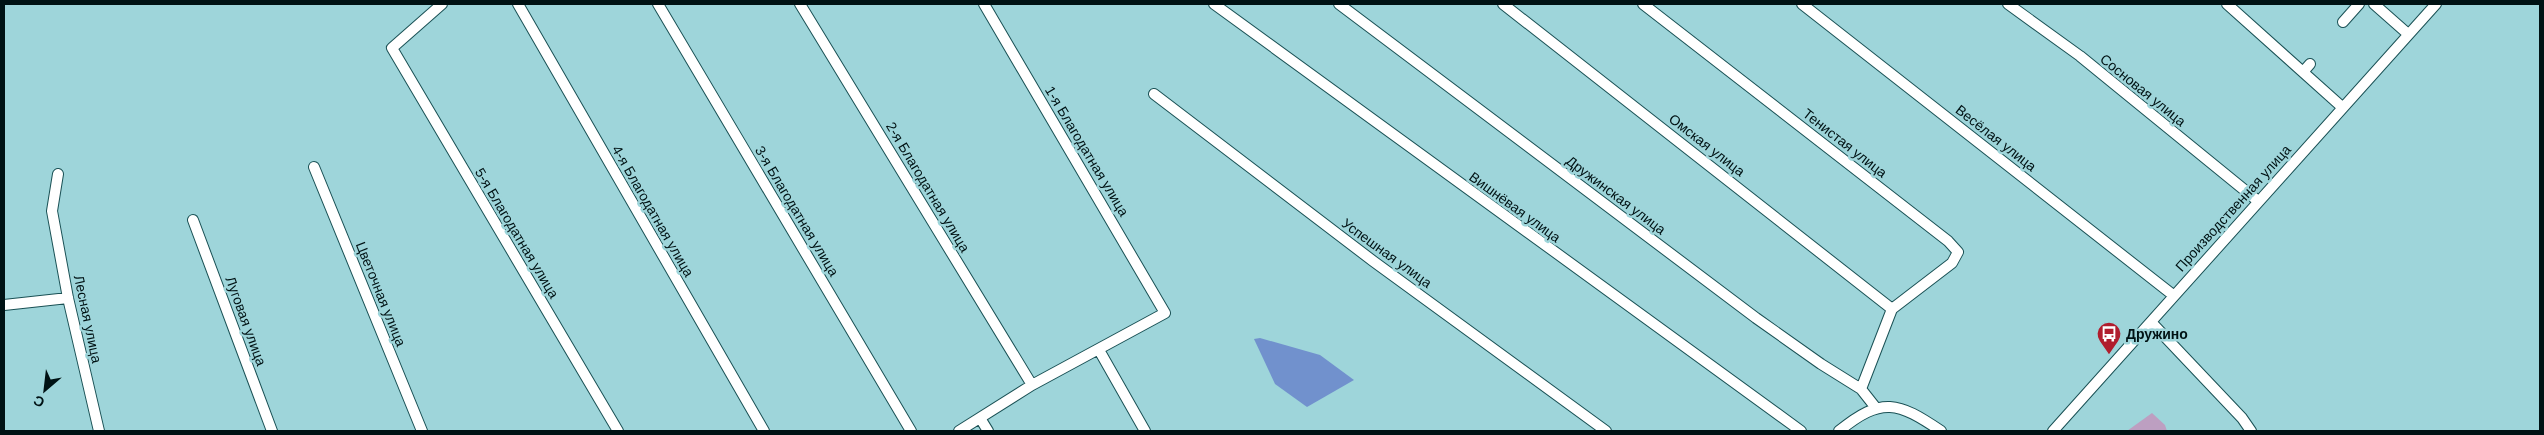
<svg xmlns="http://www.w3.org/2000/svg" width="2544" height="435" font-family="Helvetica,sans-serif">
	<style>
		.green { fill: #bd9fc1 }
		.water { fill: #7191cd }
		.lines { fill: none; stroke-linecap: round; stroke-linejoin: round }
		.minor-casing { stroke: #1a5155; stroke-width: 12 }
		.minor { stroke: #fff; stroke-width: 10 }
		.labels { text-anchor: middle; stroke-width: 5; stroke-linejoin: round; paint-order: stroke }
		.street-label { font-size: 14px; fill: #001214; stroke: #9ed5da }
		.poi-label { font-size: 14px; font-weight: bold; fill: #001214; stroke: #9ed5da; text-anchor: start }
	</style>
	<rect width="100%" height="100%" fill="#9ed5da"/>
	<path class="green" d="M2152,413L2165,425L2167,431H2127Z"/>
	<path class="water" d="M1260,338L1320,355L1354,380L1307,407L1275,384L1254,339Z"/>
	<g class="lines">
		<defs>
			<path id="minor" d="M442,4L392,48L618,431
				M518,4L764,431
				M658,4L911,431
				M800,4L1032,385
				M1214,4L1801,431
				M1339,4L1756,318L1821,364L1861,389L1876,408
				M1503,4L1892,309
				M1643,4L1948,241L1958,252L1952,263L1892,309L1861,389
				M1802,4L2173,295
				M2008,4L2080,56L2258,201
				M2227,4L2342,107
				M2374,4L2408,34
				M2343,22L2359,4
				M2303,72L2310,64
				M1154,94L1373,261L1606,431
				M314,167L422,431
				M58,174L52,211L68,298L99,431
				M193,220L272,431
				M4,305L68,298
				M2151,322L2242,418L2251,431
				M1099,350L1145,431
				M980,418L988,431
				M959,431L1032,385L1165,313L984,4
				M1839,431C1882,396 1898,402 1941,431
				M2053,431L2436,4"/>
		</defs>
		<use href="#minor" class="minor-casing"/>
		<use href="#minor" class="minor"/>
	</g>
	<defs>
		<symbol id="bus-pin" viewBox="-11 -11 22 30"><path d="M0 17L-7.5 6A9.5 9.5 0 1 1 7.5 6Z" fill="#b01d2d" stroke="#9ed5da"/><path d="M-5-6H5V4H4V6H2V4H-2V6H-4V4H-5ZM-3.5-4V0h7V-4ZM-3.5 1.2v1.5H-2V1.2ZM2 1.2v1.5H3.5V1.2Z" fill="#fff"/></symbol>
	</defs>
	<g fill-rule="evenodd">
		<use href="#bus-pin" x="2095" y="320" width="28" height="38"/>
	</g>
	<g class="labels">
		<g class="street-label">
			<text transform="translate(2143 90) rotate(39)" y="5">Сосновая улица</text>
			<text transform="translate(1996 138) rotate(38)" y="5">Весёлая улица</text>
			<text transform="translate(1845 143) rotate(38)" y="5">Тенистая улица</text>
			<text transform="translate(1707 145) rotate(38)" y="5">Омская улица</text>
			<text transform="translate(1087 151) rotate(59)" y="5">1-я Благодатная улица</text>
			<text transform="translate(928 187) rotate(59)" y="5">2-я Благодатная улица</text>
			<text transform="translate(1616 195) rotate(37)" y="5">Дружинская улица</text>
			<text transform="translate(1515 207) rotate(36)" y="5">Вишнёвая улица</text>
			<text transform="translate(2233 208) rotate(-48)" y="5">Производственная улица</text>
			<text transform="translate(653 211) rotate(60)" y="5">4-я Благодатная улица</text>
			<text transform="translate(797 211) rotate(59)" y="5">3-я Благодатная улица</text>
			<text transform="translate(517 233) rotate(59)" y="5">5-я Благодатная улица</text>
			<text transform="translate(1387 253) rotate(36)" y="5">Успешная улица</text>
			<text transform="translate(381 294) rotate(68)" y="5">Цветочная улица</text>
			<text transform="translate(88 319) rotate(78)" y="5">Лесная улица</text>
			<text transform="translate(246 321) rotate(70)" y="5">Луговая улица</text>
		</g>
		<g class="poi-label">
			<text x="2126" y="339">Дружино</text>
		</g>
	</g>
	<rect width="2544" height="435" fill="none" stroke="#001214" stroke-width="10"/>
	<g transform="translate(45 390) rotate(208)" stroke="#9ed5da" stroke-width="4" paint-order="stroke">
	<path d="M0-4L9 19L0 12L-9 19Z" fill="#001214"/>
	<text y="-8" font-size="14" font-weight="bold" text-anchor="middle" fill="#001214">С</text>
	</g>
</svg>
